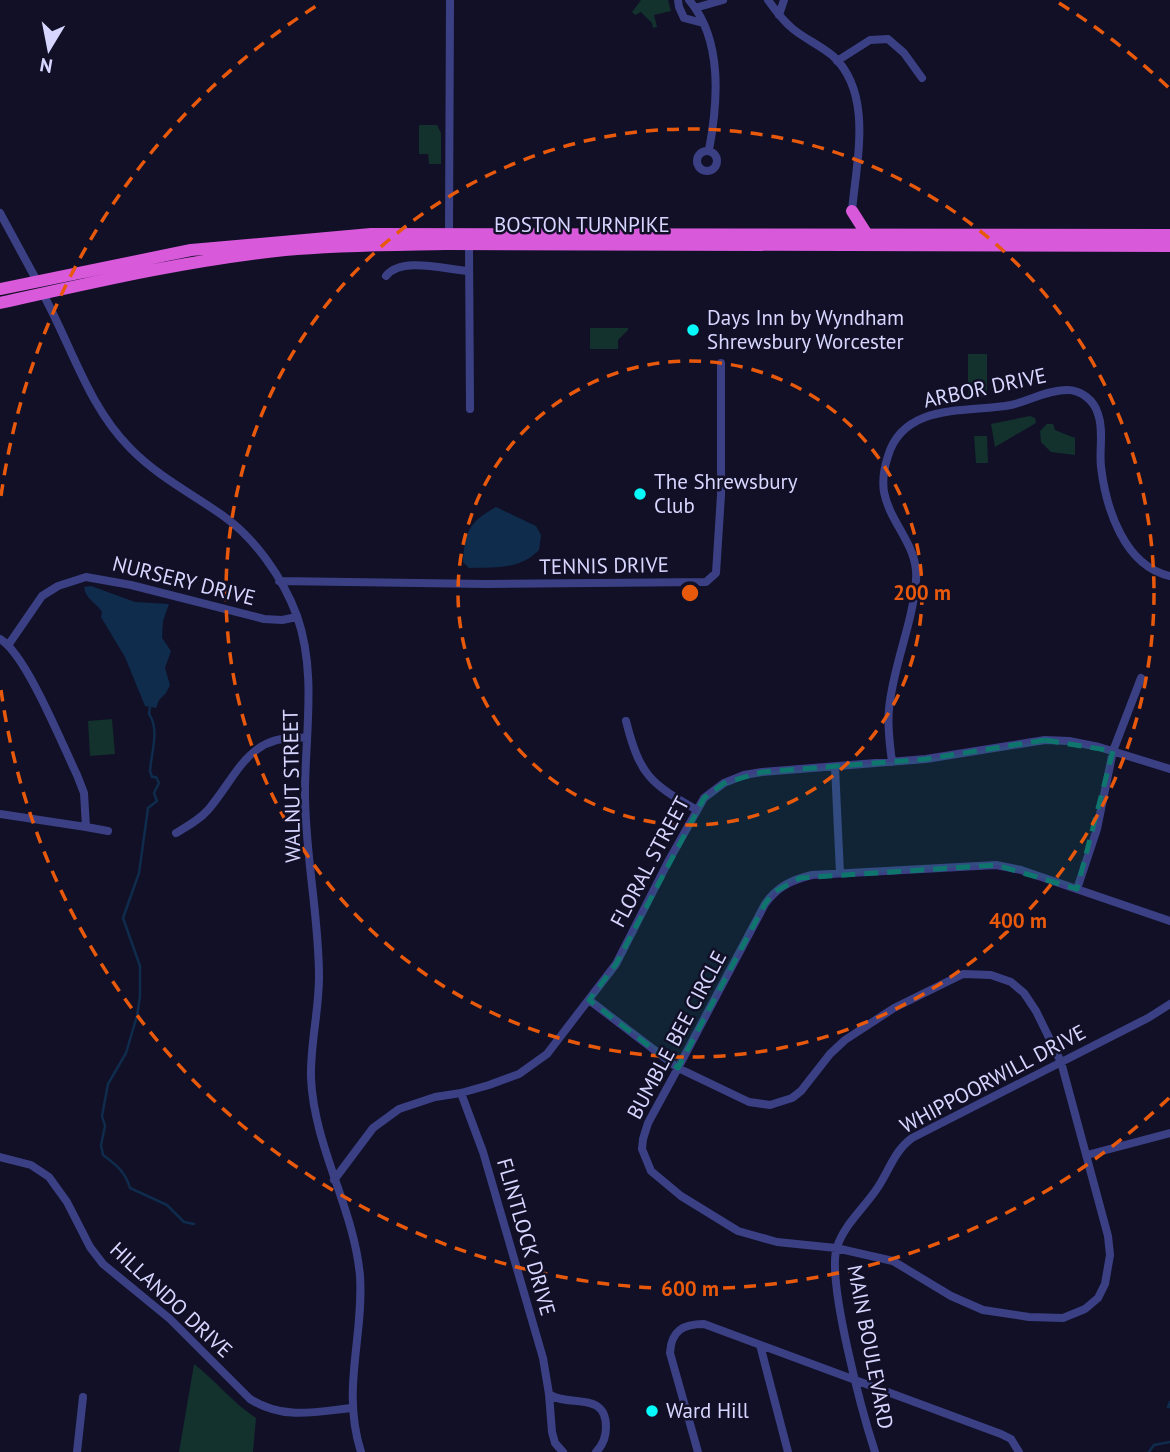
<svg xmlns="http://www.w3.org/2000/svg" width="1170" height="1452" font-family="'PT Sans',sans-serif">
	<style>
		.green { fill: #13312d }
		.water { fill: #0f2c4c }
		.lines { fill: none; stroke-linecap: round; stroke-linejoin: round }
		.stream { stroke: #0f2c4c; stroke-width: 2.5 }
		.minor { stroke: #3b4085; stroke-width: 8 }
		.trunk { stroke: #d859da; stroke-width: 12 }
		.marked { fill: #0f766e; fill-opacity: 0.2; stroke: #0f766e; stroke-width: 5; stroke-dasharray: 14 9; stroke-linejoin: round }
		.ring { fill: none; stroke: #e8590c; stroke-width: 3.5; stroke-dasharray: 12 9 }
		.poi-dot { fill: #05fcfb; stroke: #111027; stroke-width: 2.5 }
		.labels { text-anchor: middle; stroke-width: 5; stroke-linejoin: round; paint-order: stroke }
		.street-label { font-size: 21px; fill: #d7d6ff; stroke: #111027 }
		.poi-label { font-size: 21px; fill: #d7d6ff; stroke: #111027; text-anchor: start }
		.centre { fill: #e8590c; stroke: #111027; stroke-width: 3.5 }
		.ring-label { font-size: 21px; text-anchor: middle; font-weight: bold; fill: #e8590c; stroke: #111027; stroke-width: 5; stroke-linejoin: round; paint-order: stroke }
	</style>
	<rect width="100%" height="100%" fill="#111027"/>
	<path class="green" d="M641,0H668L671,11L654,15L657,27L653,28L652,23L641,12L635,15L632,12Z
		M419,125H437L441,133V164H429L428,154H419Z
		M590,328H628V330L618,340V349H590Z
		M968,354H987V397H968Z
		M1030,416L1035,418L1036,423L995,447L991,424Z
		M1047,424H1053L1055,430L1075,438V455L1051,452L1041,442L1040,431Z
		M974,436H987L988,463H976Z
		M112,719L115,754L90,756L88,721Z
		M194,1364C216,1381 233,1403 256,1418L253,1452H179Z"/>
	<path class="water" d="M496,507L536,526L541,535L539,550C520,570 495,567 469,568L463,562C465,531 469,522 496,507Z
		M91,586L135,602L169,604L163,621L162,638L171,651L165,668L170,685L166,693L159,700L156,708L145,706L125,657L101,617L102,612C95,601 86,600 84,587Z"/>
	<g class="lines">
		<path class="stream" d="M150,707L149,714C160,729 151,754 150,771L152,777H156L159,783L154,793L157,801L148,808L139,873L123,918L140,966V996L137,1016L126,1053L108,1084L102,1116L105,1126L101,1145L103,1155C116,1165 125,1171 130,1188L167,1205L184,1222L194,1224
			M1170,1402L1168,1407H1170
			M1149,1452L1154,1445L1170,1442"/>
		<path class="minor" d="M678,0L679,7L684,18L703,23
			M689,0C723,40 718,102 709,150
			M768,0C775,10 783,21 793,29C805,39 820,45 833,56C874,94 856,163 852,211
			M695,8L723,0
			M779,15L784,0
			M837,61L870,40L888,39L904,53L922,78
			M697 161a10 10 0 1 1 20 0a10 10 0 1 1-20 0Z
			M0,213L37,281
			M449,233L450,1
			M469,244L470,409
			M386,276C402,256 446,270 469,271
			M43,294C71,345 88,406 130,448C157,476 191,493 222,515C255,538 283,578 297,616C317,673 305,734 305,793C305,855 319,915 319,977C319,1011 310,1045 311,1078C314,1147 354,1208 360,1276C364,1338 341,1389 361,1452
			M279,581L487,584L706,582L716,573L721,495V363
			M0,639C26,654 62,744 77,775L84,793L86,827L0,814
			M9,644L42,596L58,586L86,577L131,585L264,619L282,620L297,617
			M626,721C640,776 650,783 697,810
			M892,762C890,745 887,727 889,709C893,665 913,624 916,580C919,546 890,524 884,492C882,479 884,468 888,456C904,402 968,413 1011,405C1029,401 1047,390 1067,390C1081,390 1094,400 1098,414C1104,430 1099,450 1101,467C1106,508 1124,566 1170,576
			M835,767L840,873
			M86,827L108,831
			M176,833C188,826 199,820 208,810C240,772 248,733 307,738
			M1077,889L1097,829L1113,751L1141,678
			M589,1000L678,1068L749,1102L770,1105L792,1098L801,1091L830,1054L845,1040L894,1008L963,974L991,975L1011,982L1024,993L1036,1011L1061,1062L1108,1236L1110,1255L1105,1284L1098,1298L1085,1309L1063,1318L1029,1317L983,1310L951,1296L893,1261L836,1248L777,1242L738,1231L681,1196L651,1171L642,1149L643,1139L648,1123L678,1068L765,904C777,887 791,880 812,875L996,865L1021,870L1170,921
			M461,1093L483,1152L543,1358L549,1394L552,1432L555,1443L563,1452
			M1087,1155L1170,1133
			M0,1157L31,1165L49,1177L67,1202L90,1247L103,1264L170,1319L250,1399C284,1420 314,1412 352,1408
			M334,1180L373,1128L399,1109L435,1097L461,1093L489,1085L519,1074L547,1054L616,964L668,862L704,798L724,783L744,775L762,772L926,759L1045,740L1069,741L1099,747L1170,769
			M760,1345L788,1452
			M549,1394C568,1408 606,1390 606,1427C606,1437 603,1445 596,1452
			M77,1452L83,1397
			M698,1452L670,1353C671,1330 684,1324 704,1324L1001,1434L1011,1439L1019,1452
			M875,1452C863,1415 826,1280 837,1247C844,1225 863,1209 876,1190C889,1172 893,1152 912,1138L1148,1018L1170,1004"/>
		<path class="trunk" d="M852,211L866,233
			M0,289L191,250L371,234L1170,235
			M0,303C94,282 188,260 285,250C338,245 392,245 445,244L1170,246"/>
	</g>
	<path class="marked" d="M1045,740L1113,751L1077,889L996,865L800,878L774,892L765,904L678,1068L589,1000L616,964L704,798L724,783L762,772L926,759Z"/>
	<g class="ring">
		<circle cx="690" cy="593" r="232"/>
		<circle cx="690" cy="593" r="464"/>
		<path d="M1169 1098A696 696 0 0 1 1 690M1 496A696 696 0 0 1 321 3M1059 3A696 696 0 0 1 1169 88"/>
	</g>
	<g class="poi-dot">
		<circle cx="693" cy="330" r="7"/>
		<circle cx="640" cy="494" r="7"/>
		<circle cx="652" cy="1411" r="7"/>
	</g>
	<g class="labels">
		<g class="street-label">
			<text x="582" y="232">BOSTON TURNPIKE</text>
			<text transform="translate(985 388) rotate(-12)" y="7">ARBOR DRIVE</text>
			<text transform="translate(604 566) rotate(-1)" y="7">TENNIS DRIVE</text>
			<text transform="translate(184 581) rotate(14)" y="7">NURSERY DRIVE</text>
			<text transform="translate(292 786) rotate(-91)" y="7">WALNUT STREET</text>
			<text transform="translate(650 862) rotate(-62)" y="7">FLORAL STREET</text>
			<text transform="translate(677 1035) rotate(-62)" y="7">BUMBLE BEE CIRCLE</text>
			<text transform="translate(993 1079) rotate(-28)" y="7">WHIPPOORWILL DRIVE</text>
			<text transform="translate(526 1237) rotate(74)" y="7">FLINTLOCK DRIVE</text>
			<text transform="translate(171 1300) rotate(43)" y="7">HILLANDO DRIVE</text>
			<text transform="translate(870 1347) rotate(79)" y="7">MAIN BOULEVARD</text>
		</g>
		<g class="poi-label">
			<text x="707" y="325">Days Inn by Wyndham<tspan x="707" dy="24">Shrewsbury Worcester</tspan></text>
			<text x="654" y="489">The Shrewsbury<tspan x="654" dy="24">Club</tspan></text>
			<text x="666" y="1418">Ward Hill</text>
		</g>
	</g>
	<circle cx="690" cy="593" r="10" class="centre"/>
	<g class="ring-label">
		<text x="922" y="600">200 m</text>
		<text x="1018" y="928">400 m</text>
		<text x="690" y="1296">600 m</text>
	</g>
	<g transform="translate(49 49) rotate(190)" stroke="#111027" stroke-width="5" paint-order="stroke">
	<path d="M0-5L12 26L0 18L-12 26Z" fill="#d7d6ff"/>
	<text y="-10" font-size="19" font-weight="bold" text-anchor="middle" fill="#d7d6ff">N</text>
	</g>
</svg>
